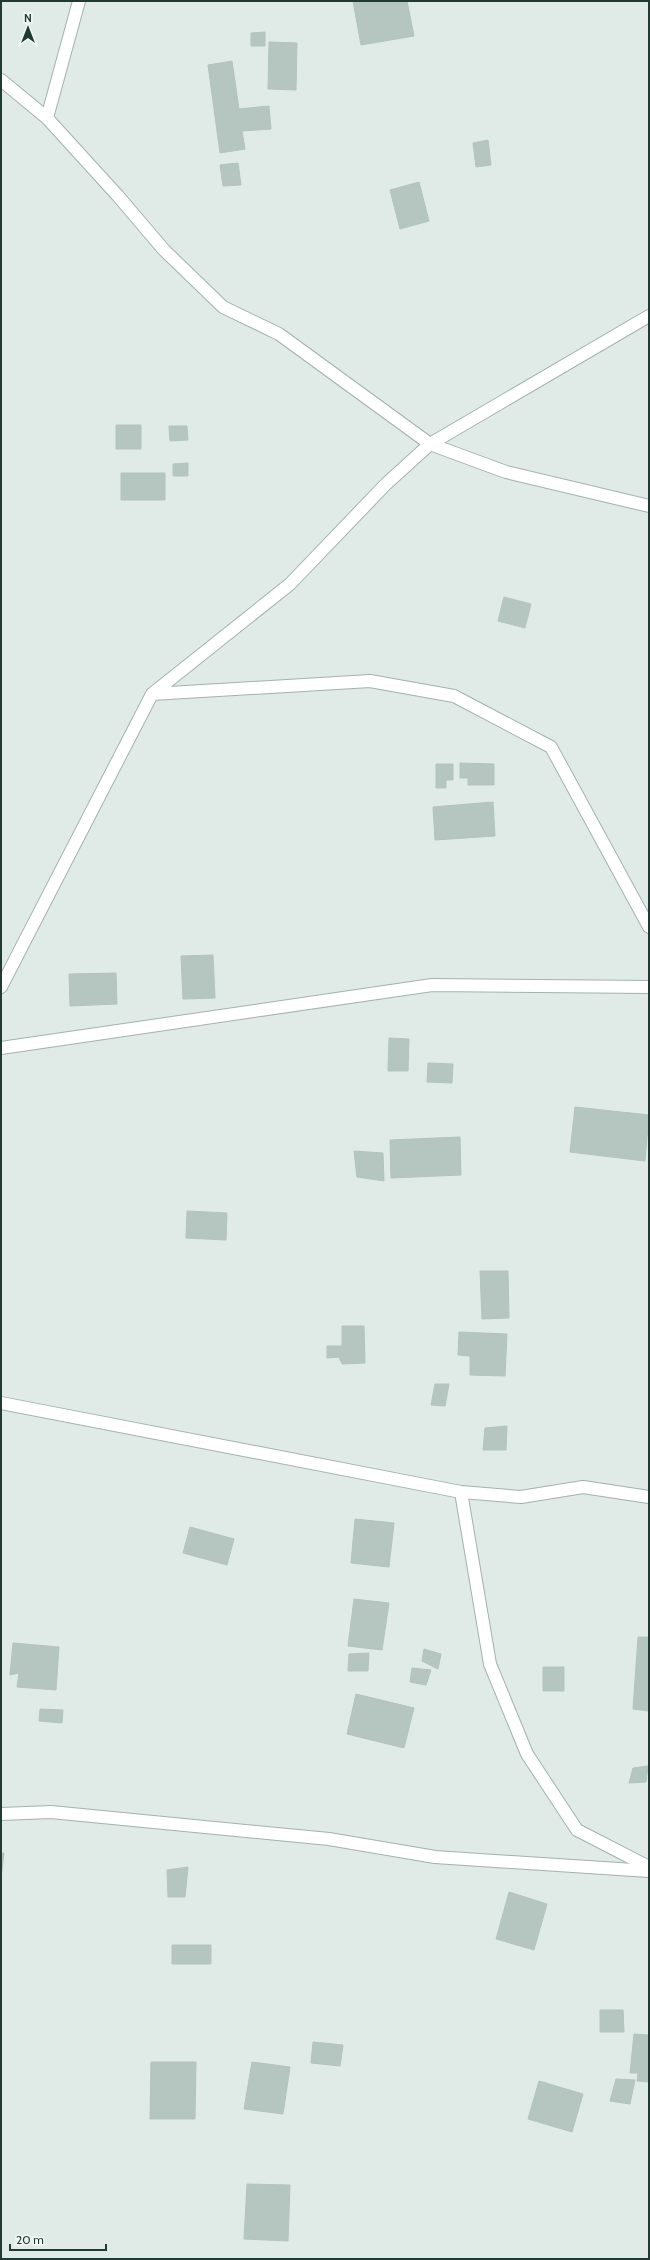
<svg xmlns="http://www.w3.org/2000/svg" width="650" height="2260" font-family="Cabin,sans-serif">
	<style>
		.building { fill: #b5c5bf; stroke: #b3c4bd }
		.lines { fill: none; stroke-linecap: round; stroke-linejoin: round }
		.minor-casing { stroke: #a3b2ad; stroke-width: 14 }
		.minor { stroke: #fff; stroke-width: 12 }
	</style>
	<rect width="100%" height="100%" fill="#e0eae6"/>
	<path class="building" d="M353,1H407L414,36L361,45Z
		M265,32V46H251V33Z
		M269,42L297,43L296,90L268,89Z
		M232,61L239,109L269,106L271,129L242,131L245,149L220,153L208,65Z
		M488,140L491,165L476,167L473,143Z
		M238,163L241,185L223,186L220,165Z
		M419,182L429,221L400,229L390,190Z
		M116,425H141V449H116Z
		M169,426H187L188,440L170,441Z
		M188,463V476H173V464Z
		M121,473H165V500H121Z
		M504,597L531,604L525,628L498,621Z
		M460,763L494,764V785H468V778H460Z
		M436,764H453V780H446V788H436Z
		M493,802L495,836L435,840L433,807Z
		M213,955L215,998L183,999L181,956Z
		M116,973L117,1004L70,1006L69,974Z
		M389,1038L409,1039L408,1071H388Z
		M428,1063L453,1064L452,1083L427,1082Z
		M575,1107L649,1115L645,1161L570,1152Z
		M460,1137L461,1175L391,1178L390,1140Z
		M354,1151L383,1153L384,1181L357,1177Z
		M187,1211L227,1213L226,1240L186,1238Z
		M480,1271H508L509,1318L482,1319Z
		M342,1326H364L365,1363L342,1364L339,1357L327,1358V1346H342Z
		M459,1332L507,1334L505,1376L470,1375V1356L458,1355Z
		M435,1384H449L445,1406L431,1405Z
		M507,1426L506,1450H483L485,1428Z
		M355,1519L394,1523L389,1567L351,1563Z
		M190,1527L234,1539L227,1565L183,1553Z
		M354,1599L389,1603L382,1650L348,1646Z
		M638,1637H649V1711L633,1709Z
		M13,1643L59,1647L56,1690L17,1687L19,1673L10,1675Z
		M424,1649L441,1654L438,1669L422,1661Z
		M369,1653L368,1671H348L349,1654Z
		M543,1667H564V1691H543Z
		M412,1668L431,1670L426,1685L410,1682Z
		M356,1694L414,1708L404,1748L347,1734Z
		M40,1709L63,1710L62,1723L39,1721Z
		M648,1766L646,1782L629,1783L633,1768Z
		M1,1853H4L1,1878Z
		M188,1867L185,1897H168L167,1870Z
		M509,1892L547,1904L534,1950L496,1939Z
		M172,1945H211V1964H172Z
		M600,2010H623L624,2032H600Z
		M634,2034L649,2035V2082L637,2081L638,2073H630Z
		M313,2042L343,2045L340,2066L311,2063Z
		M151,2062H196L195,2119H150Z
		M252,2062L290,2067L283,2114L244,2109Z
		M616,2079L635,2080L630,2104L610,2101Z
		M539,2081L583,2094L572,2132L528,2119Z
		M247,2184L290,2185L288,2241L244,2239Z"/>
	<g class="lines">
		<defs>
			<path id="minor" d="M1,80L47,118L118,196L164,250L223,307L279,334L430,444L506,472L649,506
				M47,118L79,1
				M152,694L370,681L454,696L551,747L649,927
				M1,987L152,694L290,584L386,484L430,444L649,316
				M1,1048L432,985L649,987
				M1,1403L461,1492L521,1497L583,1487L649,1497
				M461,1492L490,1664L527,1754L577,1830L649,1867
				M1,1814L51,1812L329,1839L435,1857L649,1871"/>
		</defs>
		<use href="#minor" class="minor-casing"/>
		<use href="#minor" class="minor"/>
	</g>
	<rect width="650" height="2260" fill="none" stroke="#213a34" stroke-width="4"/>
	<g transform="translate(28 28)" stroke="#f0f7f4" stroke-width="3" paint-order="stroke">
	<path d="M0-3L7 15L0 10L-7 15Z" fill="#213a34"/>
	<text y="-6" font-size="11" font-weight="bold" text-anchor="middle" fill="#213a34">N</text>
	</g>
	<path d="M10 2244v6h96v-6" fill="none" stroke="#213a34" stroke-width="2"/>
	<text x="16" y="2244" font-size="12" fill="#213a34" stroke="#f0f7f4" stroke-width="3" paint-order="stroke">20 m</text>
</svg>
